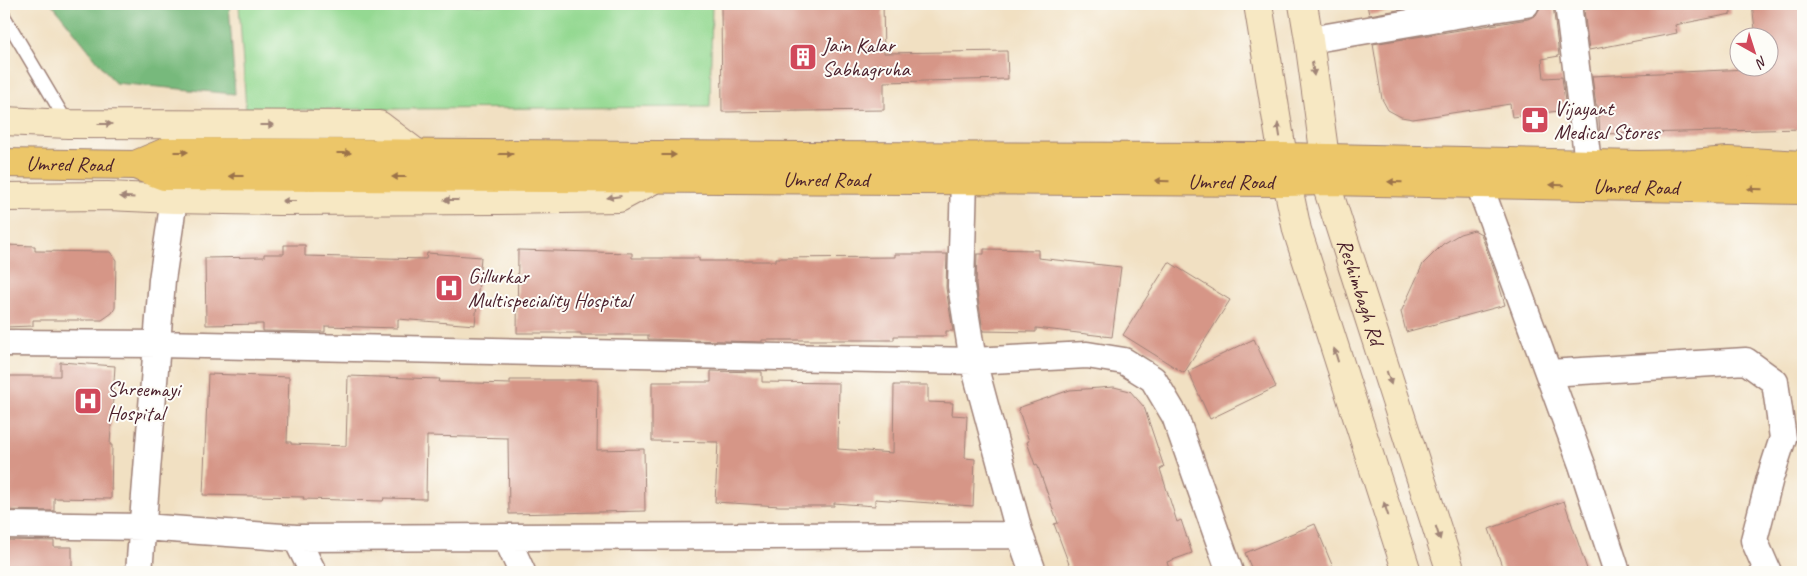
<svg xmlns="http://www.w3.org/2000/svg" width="1807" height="576" font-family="Caveat,sans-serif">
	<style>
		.green { fill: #94d992; stroke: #6f7c5e }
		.forest { fill: #77b97c; stroke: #606c54 }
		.building { fill: #d69687 }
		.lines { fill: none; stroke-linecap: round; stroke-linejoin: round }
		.lane-casing { stroke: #9e8076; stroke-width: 15 }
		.street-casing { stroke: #9e8076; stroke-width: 29 }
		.secondary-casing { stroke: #9e8076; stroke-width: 30 }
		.primary-casing { stroke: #9e8076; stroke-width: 30 }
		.lane { stroke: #fff; stroke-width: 12 }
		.street { stroke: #fff; stroke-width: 26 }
		.secondary { stroke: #f7e8c3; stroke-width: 28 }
		.primary { stroke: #ecc669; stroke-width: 28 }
		.oneway { fill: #a08477 }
		.oneway2 { fill: #9b724a }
		.labels { text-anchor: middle; stroke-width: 4; stroke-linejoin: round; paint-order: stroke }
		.poi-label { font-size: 21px; fill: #4a1f2b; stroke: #fdfcf7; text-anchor: start }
		.street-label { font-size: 21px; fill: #4a1f2b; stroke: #fdfcf7 }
	</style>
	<rect width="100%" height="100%" fill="#fdfcf7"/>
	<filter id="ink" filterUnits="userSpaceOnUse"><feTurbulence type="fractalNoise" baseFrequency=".02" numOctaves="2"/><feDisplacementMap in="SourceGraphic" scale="10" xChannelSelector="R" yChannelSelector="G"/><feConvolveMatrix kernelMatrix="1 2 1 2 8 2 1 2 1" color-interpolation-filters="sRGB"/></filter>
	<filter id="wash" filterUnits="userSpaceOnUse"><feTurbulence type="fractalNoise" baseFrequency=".0096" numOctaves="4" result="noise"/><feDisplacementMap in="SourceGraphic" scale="20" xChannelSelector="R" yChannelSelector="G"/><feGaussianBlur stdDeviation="1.12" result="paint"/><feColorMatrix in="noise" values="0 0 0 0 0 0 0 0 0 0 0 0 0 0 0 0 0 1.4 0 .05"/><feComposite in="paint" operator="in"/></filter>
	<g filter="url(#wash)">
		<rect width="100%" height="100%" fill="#f1e0c2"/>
		<path class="green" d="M239,4H712L710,107L246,110Z"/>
		<path class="forest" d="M52,4H229L235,94L115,83Z"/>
		<g id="blocks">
			<path class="building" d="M721,4H883L884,53L1007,51L1008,79L884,82V110L722,112Z
				M1367,4H1433L1369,15Z
				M1617,4H1730L1731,14L1675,25L1677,33L1589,50L1584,10Z
				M1752,4H1803V129L1600,134L1598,106H1596L1592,76L1770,68V38H1756Z
				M1553,5L1559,56L1542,59L1544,78L1562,77L1566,110L1512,117L1510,104L1413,119L1401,117L1388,110L1382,99L1373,44L1528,19L1536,15L1540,7Z
				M1474,230L1481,234L1497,278L1505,305L1406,332L1401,312L1423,264L1443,244L1460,234Z
				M4,245L35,246V251L110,252L116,260L115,308L112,313L102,320H33V326L4,327Z
				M284,245H305V256L426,259L427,253L481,257L475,325L398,319V328L325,326V332L263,331V324L206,325L205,258L264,257V254H284Z
				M984,249L1038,250V258L1121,267L1112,337L1036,328V332L983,331L976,285L977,254H984Z
				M518,250L632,253V258H699V261H776V258L895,257V254H947L946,288L953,331H946V336H894V340H762V342L648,339V335H581V333H517Z
				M1169,262L1230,300L1184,373L1123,335Z
				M1254,339L1276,387L1210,419L1188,371Z
				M60,362L115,366L110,445H112L111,499L54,498V511L4,510V376H60Z
				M711,371L762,372V382L839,383L838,449L893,453L894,385H928V402L953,403L952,415L967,416L965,458L975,459L973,506L875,499V506L834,503V506H780L715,502L718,442L652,441V382H711Z
				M208,374L289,377L287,442H291V444L346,446L348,376L440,379L439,382L510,384V380H598L597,450L644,449L645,511L509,514L508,438L427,436L426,499L384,498L383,501L303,499L304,497L203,495Z
				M1114,387L1130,391L1144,407L1164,467L1160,469L1177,522L1181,520L1192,553L1167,562L1170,572H1072L1054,524L1058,523L1037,464L1035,465L1027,442L1029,441L1018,408L1070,390Z
				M1564,501L1588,572H1504L1489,529Z
				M1315,524L1335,572H1253L1245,553Z
				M4,540L54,541V547H72V572H4Z"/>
		</g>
	</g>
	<g filter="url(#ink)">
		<use href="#blocks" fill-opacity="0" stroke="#9e8076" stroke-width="1"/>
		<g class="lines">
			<defs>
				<path id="lane" d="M4,16L68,124"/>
				<path id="street" d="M1568,4L1588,162
					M1480,11L1526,4
					M1309,40L1480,11L1479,4
					M964,179L961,286L973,361L1020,535
					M1479,184L1582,465L1617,572
					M4,343L159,344L973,361L1087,355L1124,361L1153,379L1175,416L1230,572
					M1549,373L1746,361L1775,382L1783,438L1770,478L1754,540L1768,572
					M4,525L143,527L296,538L506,537L522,572
					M506,537L1020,535L1033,572
					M296,538L313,572
					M139,572L162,280L174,199"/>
				<g id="secondary">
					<path d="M1258,4L1287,182L1297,230L1407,572"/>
					<path id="s1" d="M1303,4L1309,40L1325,158V181L1451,572"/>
					<path d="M4,121L68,124L379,125L416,153"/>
					<path d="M4,197L108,196L174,199L280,201L499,200L619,198L658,177"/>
				</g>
				<g id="primary">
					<path id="s2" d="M4,163L135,165L164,176L1287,182L1325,181L1803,190"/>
					<path d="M135,165L166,152L801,156L1283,157L1639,165L1692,164L1728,161L1803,165"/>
				</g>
			</defs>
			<use href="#lane" class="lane-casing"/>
			<use href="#street" class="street-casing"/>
			<use href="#secondary" class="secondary-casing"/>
			<use href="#primary" class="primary-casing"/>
			<use href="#lane" class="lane"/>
			<use href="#street" class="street"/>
			<use href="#secondary" class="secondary"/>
			<use href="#primary" class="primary"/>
		</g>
		<defs><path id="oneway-solid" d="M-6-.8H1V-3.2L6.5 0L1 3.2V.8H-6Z" transform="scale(1.25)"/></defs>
		<g class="oneway">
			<use href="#oneway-solid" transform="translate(1313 69) rotate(82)"/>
			<use href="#oneway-solid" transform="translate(105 124)"/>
			<use href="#oneway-solid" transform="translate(267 125)"/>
			<use href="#oneway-solid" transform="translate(1279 130) rotate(-99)"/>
			<use href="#oneway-solid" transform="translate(127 197) rotate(-177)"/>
			<use href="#oneway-solid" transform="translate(614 197) rotate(173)"/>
			<use href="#oneway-solid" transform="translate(451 200) rotate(180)"/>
			<use href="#oneway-solid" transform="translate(289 201) rotate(180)"/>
			<use href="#oneway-solid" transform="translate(1336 355) rotate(-107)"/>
			<use href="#oneway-solid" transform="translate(1389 378) rotate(72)"/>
			<use href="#oneway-solid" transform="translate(1386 509) rotate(-108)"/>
			<use href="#oneway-solid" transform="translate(1438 533) rotate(72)"/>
		</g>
		<g class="oneway2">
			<use href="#oneway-solid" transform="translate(181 152)"/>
			<use href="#oneway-solid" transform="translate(344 153)"/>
			<use href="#oneway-solid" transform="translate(506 154)"/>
			<use href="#oneway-solid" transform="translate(669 155)"/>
			<use href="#oneway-solid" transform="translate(236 176) rotate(-180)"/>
			<use href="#oneway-solid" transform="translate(399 177) rotate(-180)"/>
			<use href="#oneway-solid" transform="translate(1162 181) rotate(-179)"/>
			<use href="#oneway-solid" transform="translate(1395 182) rotate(-179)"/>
			<use href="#oneway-solid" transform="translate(1557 185) rotate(-179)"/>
			<use href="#oneway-solid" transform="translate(1755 189) rotate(-179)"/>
		</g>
	</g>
	<defs>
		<symbol id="building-square" viewBox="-11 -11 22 22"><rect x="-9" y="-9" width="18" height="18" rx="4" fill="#d1495b" stroke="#fdfcf7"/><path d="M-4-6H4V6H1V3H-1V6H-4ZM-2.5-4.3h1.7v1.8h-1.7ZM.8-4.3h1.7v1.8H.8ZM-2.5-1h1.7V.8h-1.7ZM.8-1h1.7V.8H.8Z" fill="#fff"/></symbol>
		<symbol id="pharmacy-square" viewBox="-11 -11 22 22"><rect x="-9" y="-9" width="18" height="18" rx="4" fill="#d1495b" stroke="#fdfcf7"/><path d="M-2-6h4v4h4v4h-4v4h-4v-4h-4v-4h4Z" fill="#fff"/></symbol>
		<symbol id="hospital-square" viewBox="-11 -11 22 22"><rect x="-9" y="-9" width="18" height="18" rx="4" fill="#d1495b" stroke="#fdfcf7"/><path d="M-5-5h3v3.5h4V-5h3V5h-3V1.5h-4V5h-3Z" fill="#fff"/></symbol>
	</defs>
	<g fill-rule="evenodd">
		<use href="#building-square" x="787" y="41" width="32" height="32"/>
		<use href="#pharmacy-square" x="1519" y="104" width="32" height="32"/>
		<use href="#hospital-square" x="433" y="272" width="32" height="32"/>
		<use href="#hospital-square" x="72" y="385" width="32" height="32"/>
	</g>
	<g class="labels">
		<g class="poi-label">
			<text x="822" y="52">Jain Kalar<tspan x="822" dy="24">Sabhagruha</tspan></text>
			<text x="1554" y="115">Vijayant<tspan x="1554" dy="24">Medical Stores</tspan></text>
			<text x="468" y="283">Gillurkar<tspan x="468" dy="24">Multispeciality Hospital</tspan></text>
			<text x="107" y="396">Shreemayi<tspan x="107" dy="24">Hospital</tspan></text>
		</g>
		<g class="street-label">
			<text dy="7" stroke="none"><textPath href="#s2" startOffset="65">Umred Road</textPath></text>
			<text dy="7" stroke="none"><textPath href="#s2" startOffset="824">Umred Road</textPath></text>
			<text dy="7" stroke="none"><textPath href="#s2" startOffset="1229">Umred Road</textPath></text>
			<text dy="7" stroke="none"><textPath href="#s2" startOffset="1634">Umred Road</textPath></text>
			<text dy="7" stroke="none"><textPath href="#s1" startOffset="295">Reshimbagh Rd</textPath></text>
		</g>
	</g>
	<rect width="1807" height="576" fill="none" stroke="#fdfcf7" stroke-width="20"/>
	<g transform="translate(1754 52) rotate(141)"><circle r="24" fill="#fdfcf7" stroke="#b5a4a5"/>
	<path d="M0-4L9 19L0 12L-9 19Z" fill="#d1495b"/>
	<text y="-8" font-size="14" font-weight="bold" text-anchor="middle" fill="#4a1f2b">N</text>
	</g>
</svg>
